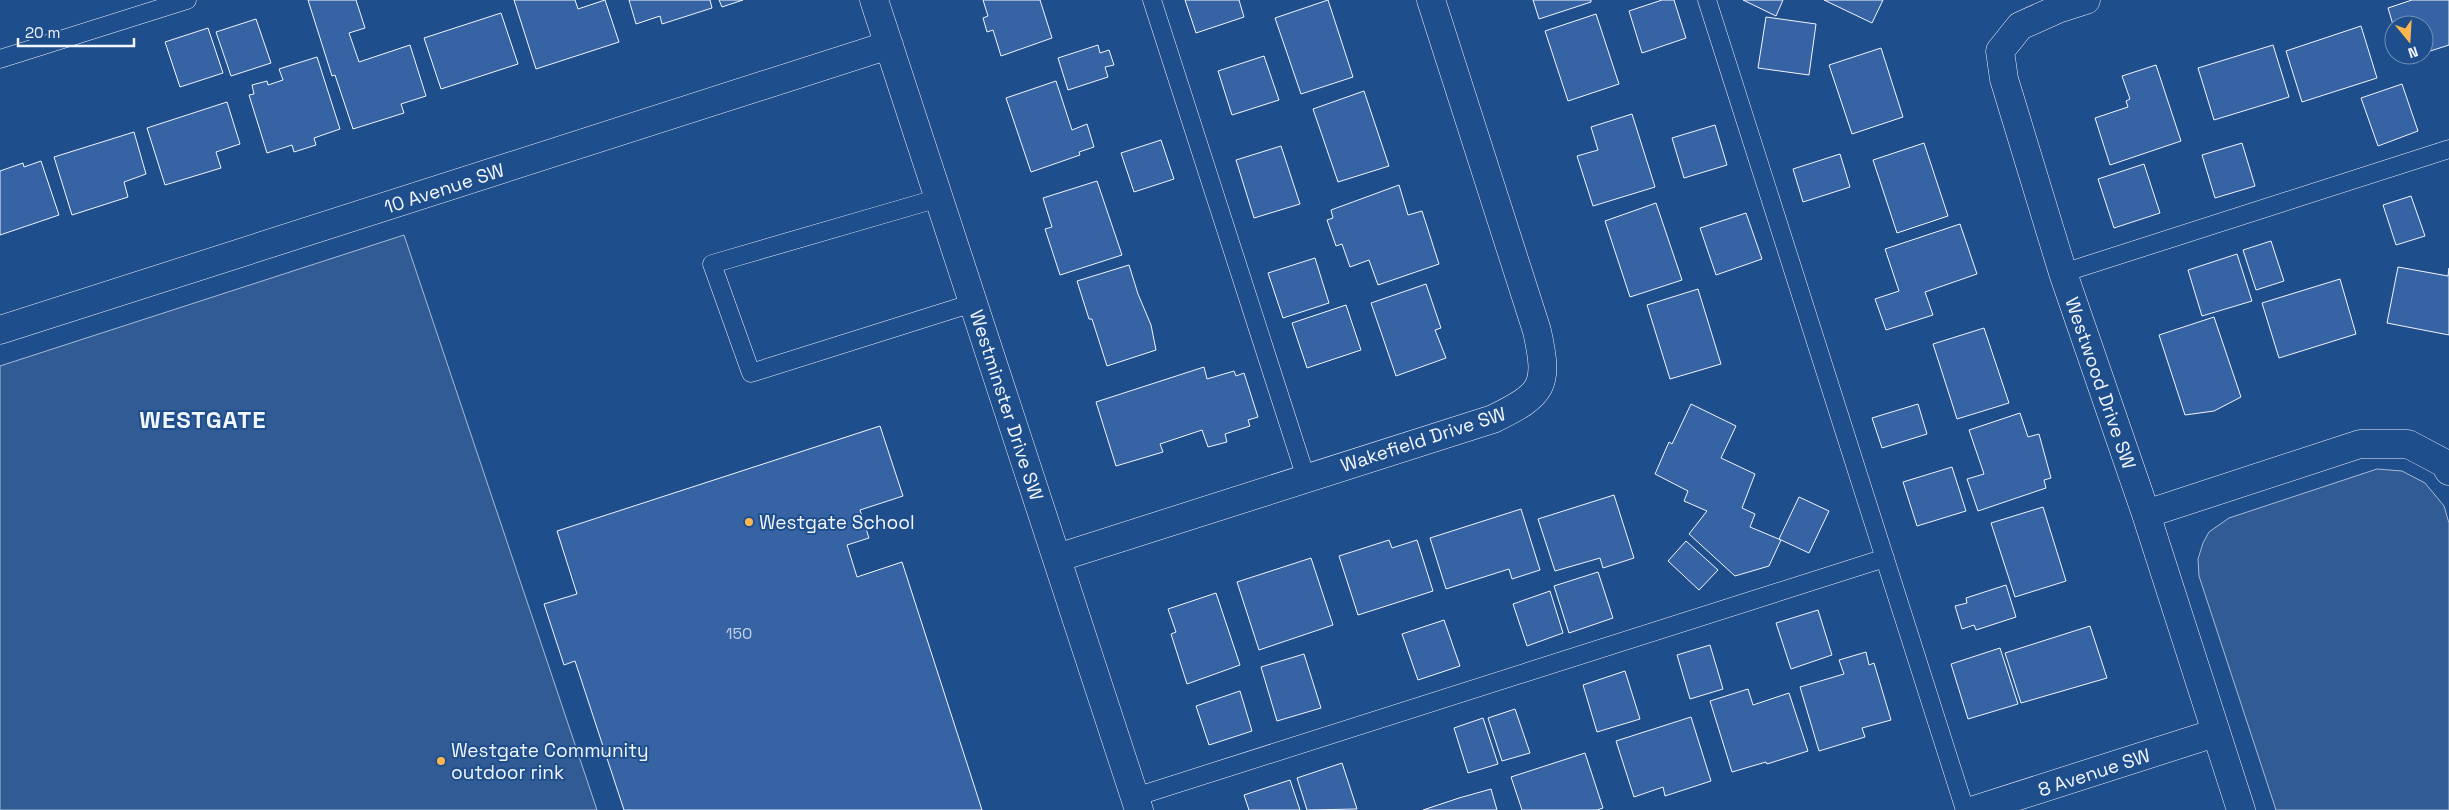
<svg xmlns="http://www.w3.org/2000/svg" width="2449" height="810" font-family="'Space Grotesk',sans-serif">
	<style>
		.built { fill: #305b95; stroke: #a8bbd7 }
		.building { fill: #3563a3; stroke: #f2f6ff }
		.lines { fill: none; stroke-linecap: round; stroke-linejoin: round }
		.service-casing { stroke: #f2f6ff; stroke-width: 19 }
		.minor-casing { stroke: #f2f6ff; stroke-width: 29 }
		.service { stroke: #1f4e8c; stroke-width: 18 }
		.minor { stroke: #1f4e8c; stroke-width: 28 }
		.poi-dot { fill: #ffb74d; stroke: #1f4e8c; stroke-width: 2 }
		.labels { text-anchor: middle; stroke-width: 4; stroke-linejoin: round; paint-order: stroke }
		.number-label { font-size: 16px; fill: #c3d1e8 }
		.street-label { font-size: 19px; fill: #f2f6ff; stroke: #1f4e8c }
		.poi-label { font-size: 19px; fill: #f2f6ff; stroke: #1f4e8c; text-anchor: start }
		.district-label { font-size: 24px; font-weight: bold; letter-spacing: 1px; fill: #f2f6ff; stroke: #1f4e8c }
	</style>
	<rect width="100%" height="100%" fill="#1f4e8c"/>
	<path class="built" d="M404,235L597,810H0V366Z
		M2377,469L2402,471L2425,483L2444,506L2449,523V810H2276L2199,576L2198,559L2203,543L2209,532L2229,518Z"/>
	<path class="building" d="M308,0H356L365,28L349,33L359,62L410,45L426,96L401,104L404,113L353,129L335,75L332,76Z
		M514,0H575L578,9L605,0L619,42L536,69Z
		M629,0H710L712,8L662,24L660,16L636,24Z
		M719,0H743L722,7Z
		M983,0H1040L1052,38L1001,56L993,30L987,32L983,18L988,16Z
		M1185,0H1239L1244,17L1196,33Z
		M1328,0L1353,77L1301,94L1275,18Z
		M1533,0H1591V2L1539,19Z
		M1662,0H1674L1686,38L1642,53L1629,11Z
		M1743,0H1783L1776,16Z
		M1824,0H1883L1872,23Z
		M2412,0H2449V45L2424,53V25H2394V28L2388,8Z
		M501,13L518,64L441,89L424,38Z
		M1596,14L1619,84L1568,101L1545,31Z
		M1766,17L1816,24L1809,75L1758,68Z
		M256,19L271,63L231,76L216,32Z
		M2361,26L2377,78L2302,102L2286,51Z
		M208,28L223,73L180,87L165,42Z
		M1098,45L1100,53L1109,50L1114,65L1105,67L1108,77L1068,90L1058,58Z
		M2273,45L2289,97L2214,120L2198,68Z
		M1881,48L1903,117L1852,134L1829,65Z
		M1264,56L1279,100L1232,115L1218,71Z
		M317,57L340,129L314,138L316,145L294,152L292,145L267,153L249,95L254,94L252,85L267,81L268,85L283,80L279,69Z
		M2156,65L2181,141L2110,165L2095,118L2128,107L2126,101L2130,99L2122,76Z
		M1056,81L1072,130L1087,124L1094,147L1079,152L1080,155L1031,172L1006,98Z
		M2402,84L2418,131L2378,146L2361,98Z
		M1364,91L1389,166L1338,182L1313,109Z
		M227,102L240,144L216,152L221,168L165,185L147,128Z
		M1632,114L1655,187L1593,206L1577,156L1598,150L1591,127Z
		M1715,125L1727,165L1684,178L1672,138Z
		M134,132L146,174L124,182L128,197L72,215L54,157Z
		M1161,140L1174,179L1134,192L1121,153Z
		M1924,143L1948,216L1897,233L1873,160Z
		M2242,143L2255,186L2215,198L2202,155Z
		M1281,146L1300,204L1254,218L1236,160Z
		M1840,154L1850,187L1803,202L1793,169Z
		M41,161L59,215L0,235V171L23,163L24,167Z
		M2144,164L2160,213L2114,228L2098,179Z
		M1097,181L1122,255L1060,275L1045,229L1052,227L1043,198Z
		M1399,185L1408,215L1422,211L1439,264L1378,285L1369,260L1350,267L1342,244L1336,246L1327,220L1333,218L1331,210Z
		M2411,196L2425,236L2396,245L2383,205Z
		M1656,203L1682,280L1630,297L1605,221Z
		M1746,213L1762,259L1716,275L1700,228Z
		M1960,224L1977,274L1925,292L1933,315L1886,330L1875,299L1899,291L1885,249Z
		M2271,241L2284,281L2256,290L2243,250Z
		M2237,254L2252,301L2202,316L2188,270Z
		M1315,258L1329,303L1283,318L1268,273Z
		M1129,265L1138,294L1151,325L1156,350L1107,366L1092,319H1089L1077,281Z
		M2398,267L2448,276L2449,268V335L2387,323Z
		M2340,279L2356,334L2279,358L2262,303Z
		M1426,284L1441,328L1435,330L1446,358L1396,376L1371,303Z
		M1698,289L1721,364L1670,379L1647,305Z
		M1346,305L1361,350L1307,368L1292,323Z
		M2214,317L2241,397L2214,411L2185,415L2159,335Z
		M1984,328L2009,403L1957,419L1933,344Z
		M1204,367L1207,379L1234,371L1236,376L1244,373L1258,417L1248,420L1250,426L1225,434L1227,442L1208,447L1202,430L1160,444L1163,452L1116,466L1096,402Z
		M1691,404L1736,426L1721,458L1755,474L1742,508L1755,514L1750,527L1781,540L1769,566L1735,576L1689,534L1707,511L1684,501L1688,491L1655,474L1669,442L1672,444Z
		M1918,404L1927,434L1882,448L1872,418Z
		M2020,413L2028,437L2039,434L2051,478L2044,480L2046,488L1978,511L1967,479L1984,474L1969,430Z
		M880,426L903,496L860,510L869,538L847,545L857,577L902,562L982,810H624L575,661L564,665L544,604L577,594L557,531Z
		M1952,467L1966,511L1917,526L1903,482Z
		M1614,495L1634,558L1603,568L1600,558L1555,571L1538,519Z
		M1799,497L1829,511L1809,553L1779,539Z
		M2043,507L2066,581L2015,597L1991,523Z
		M1521,509L1540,570L1512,579L1509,569L1446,589L1430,538Z
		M1389,540L1392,548L1417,540L1433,591L1358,615L1339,556Z
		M1686,541L1718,570L1699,590L1668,561Z
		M1311,558L1333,625L1259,650L1237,582Z
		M1598,572L1613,618L1569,633L1554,586Z
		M2006,585L2016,617L1976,630L1974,625L1962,629L1955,606L1967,603L1966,598Z
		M1550,591L1563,633L1527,646L1513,604Z
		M1216,593L1240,665L1187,684L1171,634L1176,632L1168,609Z
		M1818,610L1832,655L1791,669L1776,623Z
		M1444,620L1460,666L1418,680L1402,634Z
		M2090,626L2107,678L2021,703L2005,653Z
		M1710,645L1723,689L1690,699L1677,655Z
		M2000,648L2018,704L1968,719L1951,664Z
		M1866,652L1869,665L1874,663L1891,720L1862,728L1865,737L1819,751L1800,687L1844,674L1839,660Z
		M1304,654L1321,708L1277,721L1261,667Z
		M1625,671L1640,719L1597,732L1583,685Z
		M1748,689L1753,705L1789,693L1808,751L1767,764L1766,762L1732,772L1710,701Z
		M1240,691L1252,731L1209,745L1196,706Z
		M1515,709L1530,753L1502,761L1488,718Z
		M1691,717L1711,781L1665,796L1663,787L1634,797L1616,741Z
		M1483,718L1498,764L1468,773L1454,728Z
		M1585,753L1603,808L1597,810H1522L1511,777Z
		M1342,763L1357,809L1307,810L1297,778Z
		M1290,780L1300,810H1249L1244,795Z
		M1491,789L1497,810H1423L1459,798Z"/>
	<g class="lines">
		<defs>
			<path id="service" d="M1152,0L1306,478
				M1707,0L1965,810
				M0,59L187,0
				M939,198L712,264L751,373L973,303
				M2063,273L2449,149
				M1135,797L1885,558"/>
			<path id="minor" d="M874,0L1139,810
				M2086,0L2058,9L2020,26L2000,51L2004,79L2063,273L2146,514L2241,810
				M0,330L889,45
				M2146,514L2360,444H2408L2444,463L2449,471
				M1057,558L1493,419C1544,394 1549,386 1537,331L1431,0
				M1974,810L2215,733"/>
		</defs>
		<use href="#service" class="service-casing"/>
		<use href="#minor" class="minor-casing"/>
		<use href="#service" class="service"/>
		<use href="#minor" class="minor"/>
	</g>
	<g class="poi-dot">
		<circle cx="749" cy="522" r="5"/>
		<circle cx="441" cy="761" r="5"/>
	</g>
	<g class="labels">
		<g class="number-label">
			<text x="739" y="639">150</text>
		</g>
		<g class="street-label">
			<text transform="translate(444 188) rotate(-18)" y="7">10 Avenue SW</text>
			<text transform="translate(2101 383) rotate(71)" y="7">Westwood Drive SW</text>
			<text transform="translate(1007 405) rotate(72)" y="7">Westminster Drive SW</text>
			<text transform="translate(1423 439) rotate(-18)" y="7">Wakefield Drive SW</text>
			<text transform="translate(2094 772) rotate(-18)" y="7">8 Avenue SW</text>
		</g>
		<g class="poi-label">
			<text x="759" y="529">Westgate School</text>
			<text x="451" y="757">Westgate Community<tspan x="451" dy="22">outdoor rink</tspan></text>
		</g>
		<g class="district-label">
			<text x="203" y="428">WESTGATE</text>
		</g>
	</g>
	<g transform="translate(2409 40) rotate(162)"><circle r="24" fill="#1f4e8c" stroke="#7391ba"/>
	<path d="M0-4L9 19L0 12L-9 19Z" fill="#ffb74d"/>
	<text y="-8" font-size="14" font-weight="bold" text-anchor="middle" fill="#f2f6ff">N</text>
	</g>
	<path d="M18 38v8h116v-8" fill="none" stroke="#f2f6ff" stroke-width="2.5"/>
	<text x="25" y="38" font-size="15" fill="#f2f6ff" stroke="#1f4e8c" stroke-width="4" paint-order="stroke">20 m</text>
</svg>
